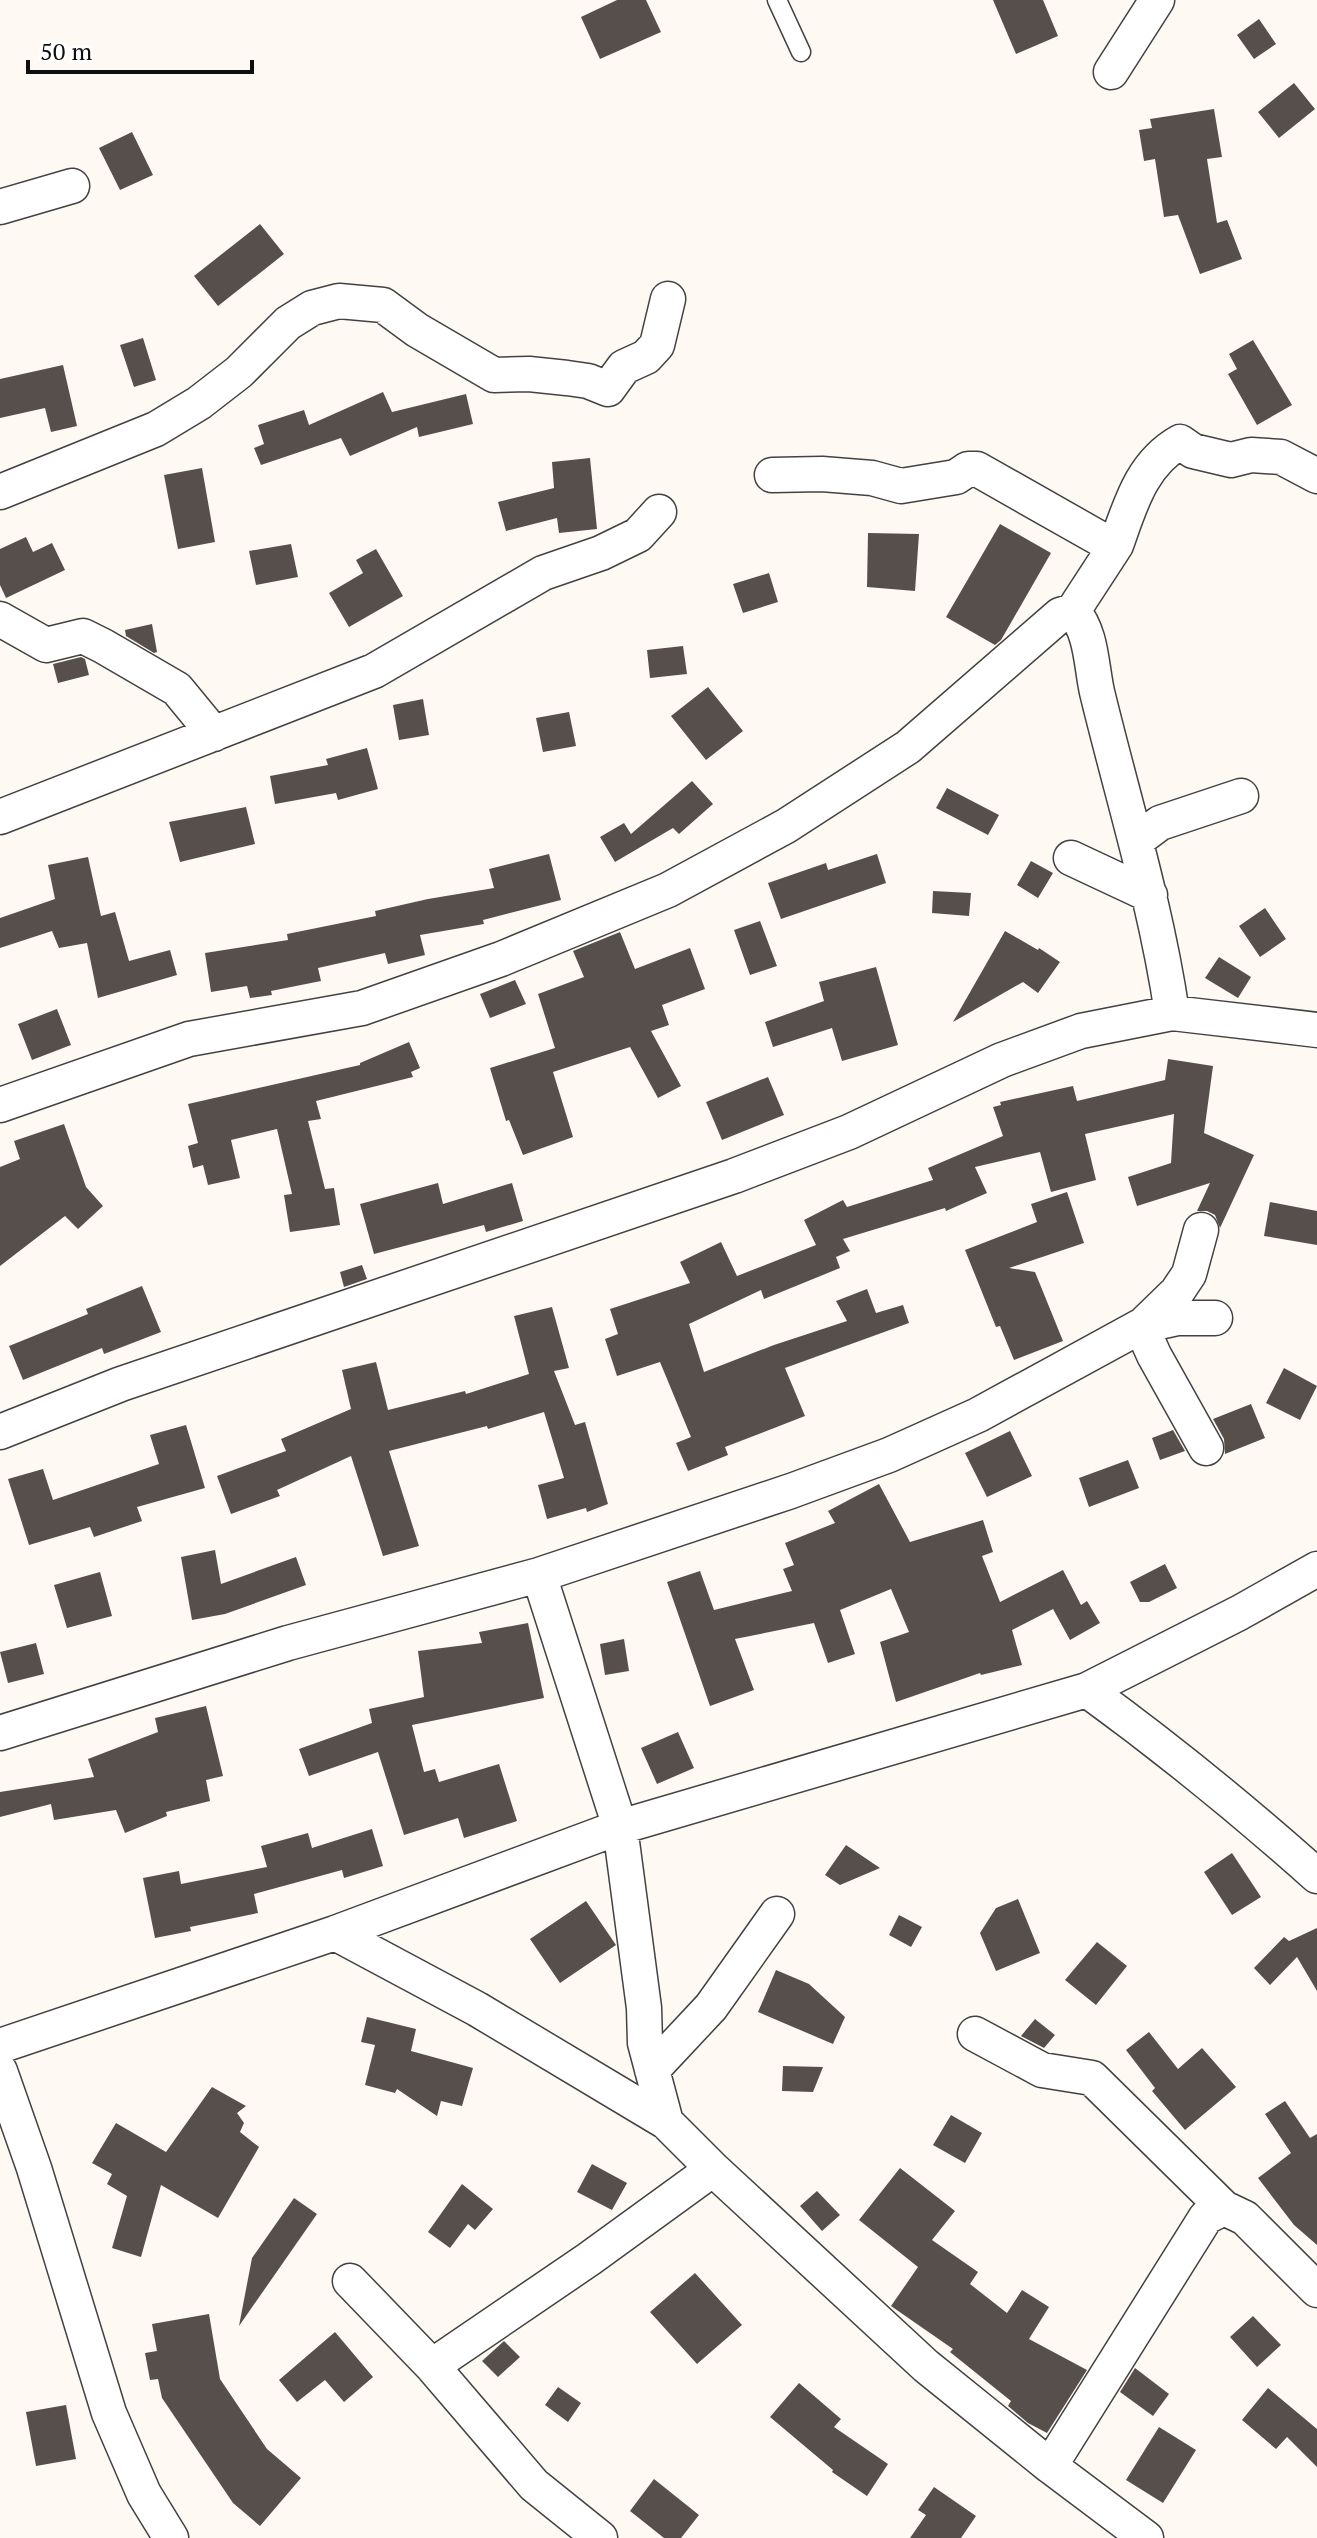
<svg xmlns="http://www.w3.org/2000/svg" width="1317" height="2538" font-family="'PT Serif',serif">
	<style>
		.building { fill: #574f4c }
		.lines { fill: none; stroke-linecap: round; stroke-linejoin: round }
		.service-casing { stroke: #424242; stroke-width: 21 }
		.minor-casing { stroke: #424242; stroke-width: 37 }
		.service { stroke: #fff; stroke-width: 18 }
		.minor { stroke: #fff; stroke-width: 34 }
	</style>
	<rect width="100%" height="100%" fill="#fefaf3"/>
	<path class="building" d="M617,0H646L661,32L600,59L581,17Z
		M993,0H1043L1058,36L1016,54Z
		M1259,19L1276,44L1254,59L1237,35Z
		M1294,83L1315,109L1279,138L1258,112Z
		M1214,109L1222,157L1207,159L1217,223L1227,220L1242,259L1200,274L1178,215L1164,217L1155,159L1144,161L1139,130L1152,128L1150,119Z
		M132,132L153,175L120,190L99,148Z
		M260,224L284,254L218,306L194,276Z
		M143,338L156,380L134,387L120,345Z
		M1253,340L1292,405L1257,425L1228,374L1237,369L1229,354Z
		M63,365L77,426L51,432L45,408L0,418V379Z
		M383,392L392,412L466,394L473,424L419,437L417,427L350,456L341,438L261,465L254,448L264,444L258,425L304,410L309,425Z
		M590,458L597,529L559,533L557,518L506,531L498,502L554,488L552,462Z
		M202,468L215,542L178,549L164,475Z
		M1000,524L1051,553L1001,640L995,645L946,617Z
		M868,533L919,534L915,591L867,587Z
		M26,537L33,552L52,543L65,570L6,598L0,585V549Z
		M291,544L298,577L256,585L249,551Z
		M376,549L403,596L349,627L329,593L363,573L356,560Z
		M769,573L778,602L743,613L733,584Z
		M152,624L157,652L154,653L126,636L125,630Z
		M683,646L687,674L650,678L647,650Z
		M81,657L85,659L89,675L58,683L53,664Z
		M708,687L743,731L706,760L671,716Z
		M423,699L429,735L399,740L393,705Z
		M569,712L576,746L543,752L536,718Z
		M367,748L378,789L338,800L336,793L275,804L270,776L328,765L326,759Z
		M692,781L713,804L679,834L673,828L615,862L600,837L624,823L631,834Z
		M947,788L999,815L988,835L936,808Z
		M246,807L255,844L180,862L169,822Z
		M549,854L561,900L483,920L484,924L420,935L425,955L388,964L385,953L318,968L321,981L271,991L272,995L250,998L247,986L211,992L205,953L288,940L287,934L376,916L375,911L428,899L494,888L489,869Z
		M877,854L886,883L781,919L768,883L826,863L828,870Z
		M88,857L101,916L115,912L129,961L170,950L177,975L98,998L87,943L59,948L52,931L0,948V918L55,899L48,865Z
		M1031,861L1053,873L1038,898L1017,885Z
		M933,891L971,893L969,916L932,913Z
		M1265,908L1286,939L1260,957L1239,926Z
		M760,921L777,966L750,975L734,930Z
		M1005,931L1038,950L1039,948L1060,962L1038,993L1023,982L953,1022Z
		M620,932L635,969L690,948L705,989L662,1005L669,1025L651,1031L681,1086L658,1098L630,1047L553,1072L573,1137L523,1155L509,1120L506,1121L490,1068L555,1048L538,994L584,977L573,951Z
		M1219,957L1251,977L1238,998L1205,978Z
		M876,967L898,1045L842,1061L832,1028L773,1047L765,1022L824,1001L819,982Z
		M515,980L526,1004L490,1018L480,994Z
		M57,1009L71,1045L32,1060L18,1024Z
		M409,1042L420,1068L411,1072L413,1077L316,1101L321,1119L308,1121L325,1189L334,1188L340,1225L290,1232L284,1195L292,1194L277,1129L231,1140L240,1178L208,1185L203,1165L193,1168L188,1146L198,1143L188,1104L360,1065V1063Z
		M1168,1059L1213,1066L1204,1133L1254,1155L1220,1228L1215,1215L1207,1211H1197L1210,1183L1137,1206L1128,1177L1171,1163L1174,1114L1085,1134L1096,1180L1051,1192L1040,1152L975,1167L987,1193L946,1211L945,1208L843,1239L850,1251L836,1257L840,1268L764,1299L761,1290L689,1324L704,1372L774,1345L847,1321L836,1301L867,1289L876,1313L903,1305L909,1323L785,1368L805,1416L725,1447L728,1455L688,1471L676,1443L691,1437L660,1362L617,1376L605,1339L618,1334L610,1309L690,1283L680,1262L721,1242L737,1276L816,1245L804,1220L843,1200L847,1207L933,1180L928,1168L1003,1136L993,1107L1001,1105L1000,1102L1073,1086L1077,1101L1165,1080Z
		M768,1077L784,1115L722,1140L706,1102Z
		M64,1124L86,1187L103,1206L78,1229L65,1216L0,1266V1167L20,1159L14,1141Z
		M438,1183L443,1204L512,1183L523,1221L486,1232L484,1225L374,1254L360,1204Z
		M1067,1192L1084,1243L1009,1268L1035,1272L1063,1341L1014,1360L1000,1326L996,1327L965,1250L1037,1222L1031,1204Z
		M1270,1202L1317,1211V1245L1264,1236Z
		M362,1265L367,1279L344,1287L340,1272Z
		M142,1286L161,1332L104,1354L102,1348L23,1380L9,1346L88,1314L86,1309Z
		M552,1307L569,1368L554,1371L575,1425L585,1422L608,1504L587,1512L586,1508L547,1519L538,1485L564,1478L544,1412L488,1429L487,1426L389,1451L419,1546L383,1556L351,1456L277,1490L280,1496L231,1514L217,1476L286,1451L281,1439L351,1409L342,1370L376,1362L388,1410L465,1391L466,1394L529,1374L514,1316Z
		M1284,1368L1317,1386L1300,1420L1266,1403Z
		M1251,1404L1265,1438L1225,1454L1224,1439L1213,1419Z
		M186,1425L205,1488L137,1507L142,1521L94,1537L90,1527L29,1545L8,1479L43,1469L53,1500L159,1464L150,1435Z
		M1173,1430L1185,1451L1160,1460L1152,1438Z
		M1010,1431L1032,1476L987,1497L965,1453Z
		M1128,1460L1139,1488L1089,1507L1079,1478Z
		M879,1484L910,1542L983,1520L993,1552L982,1556L1000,1602L1063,1570L1081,1605L1087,1601L1100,1623L1070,1640L1053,1609L1012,1630L1022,1665L981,1675L980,1673L896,1702L880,1642L909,1632L891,1589L840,1610L855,1654L828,1663L814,1623L735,1639L754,1690L710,1706L667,1582L700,1571L714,1610L792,1591L783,1569L794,1565L785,1543L835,1523L828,1511Z
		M215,1550L221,1584L296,1557L306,1585L225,1614L192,1620L181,1557Z
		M1165,1564L1177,1588L1149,1602H1140L1130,1582Z
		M100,1572L112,1616L67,1628L54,1585Z
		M528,1623L544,1698L412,1725L424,1772L435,1769L439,1782L499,1764L517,1821L464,1838L458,1818L404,1835L378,1752L309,1776L299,1749L372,1723L369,1709L424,1697L418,1651L482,1643L479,1632Z
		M624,1639L629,1671L605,1675L600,1644Z
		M36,1643L44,1674L8,1683L0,1652Z
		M206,1706L223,1776L206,1780L210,1801L166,1812L167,1816L125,1833L116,1810L54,1820L51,1804L0,1817V1792L94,1777L88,1759L158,1732L155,1718Z
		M678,1732L694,1768L657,1784L641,1748Z
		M372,1829L383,1866L344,1878L342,1870L254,1894L258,1913L190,1927L191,1931L155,1938L143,1878L179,1871L181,1884L267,1867L261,1846L308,1833L312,1848Z
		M846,1845L880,1868L840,1885L825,1875Z
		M1232,1853L1261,1897L1232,1915L1204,1872Z
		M1018,1899L1040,1953L996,1971L980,1933L996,1908Z
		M586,1901L616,1945L560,1983L530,1939Z
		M899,1915L922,1927L911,1947L889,1935Z
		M1317,1928V1991L1297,1957L1270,1985L1254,1968L1284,1937L1289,1941Z
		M1097,1942L1127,1966L1096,2005L1065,1980Z
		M776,1970L809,1984L845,2017L833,2044L758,2012Z
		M367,2017L416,2029L411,2051L473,2068L462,2106L441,2101L437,2116L397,2089L395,2093L365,2085L375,2045L361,2042Z
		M1035,2019L1055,2035L1044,2048L1021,2036Z
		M1149,2032L1178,2069L1202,2048L1236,2087L1185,2130L1152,2091L1155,2088L1126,2050Z
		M783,2066L823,2067L813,2092L782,2091Z
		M212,2087L246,2106L237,2113L244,2123L240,2132L259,2147L218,2218L161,2185L141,2257L112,2248L127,2196L107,2184L112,2174L92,2163L116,2123L166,2152Z
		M1285,2101L1310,2138L1317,2134V2245L1294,2225L1258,2178L1291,2153L1265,2114Z
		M951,2115L982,2133L965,2163L933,2145Z
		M592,2164L627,2183L612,2210L577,2192Z
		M900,2168L955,2211L932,2240L978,2272L970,2284L1007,2313L1022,2290L1049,2307L1029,2339L1087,2370L1047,2433L1028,2423L1008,2406L1011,2401L950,2352L953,2349L891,2306L918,2267L859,2220Z
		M462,2184L493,2209L475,2230L468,2224L450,2248L428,2232Z
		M817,2191L840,2215L822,2231L800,2206Z
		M294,2198L317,2214L239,2326L252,2258Z
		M695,2273L742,2325L697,2364L650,2312Z
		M209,2314L220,2379L267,2449L301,2478L260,2526L233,2503L162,2398L158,2379L150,2380L145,2353L157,2351L152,2324Z
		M1253,2316L1281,2345L1257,2367L1230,2337Z
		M335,2332L373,2377L344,2402L325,2380L297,2402L279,2380Z
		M504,2341L520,2357L498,2377L482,2361Z
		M1135,2368L1169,2394L1153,2416L1120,2392Z
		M799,2383L841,2419L834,2427L888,2464L867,2496L832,2472L833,2470L770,2417Z
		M558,2387L581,2403L568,2422L545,2405Z
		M1268,2388L1317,2429V2467L1287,2437L1276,2449L1242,2420Z
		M66,2405L76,2459L36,2466L26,2412Z
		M1159,2427L1196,2450L1163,2503L1126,2480Z
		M654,2479L699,2515L681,2538H664L630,2511Z
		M934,2487L976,2516L961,2538H910L926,2515L918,2510Z"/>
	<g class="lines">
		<defs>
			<path id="service" d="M777,0L801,52"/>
			<path id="minor" d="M1111,72L1157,0
				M0,207L72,186
				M772,475L822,474L872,478L901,486L956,477L968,469H977L1104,541L1116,545C1130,506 1141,464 1180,442L1193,451L1231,460L1251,455L1281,457L1317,476
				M0,492L156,429L199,403L239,372L288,323L312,308L339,301L383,305L417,330L494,375L529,374L567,378L588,381L608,389L624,367L646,357L657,345L668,299
				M1073,611C1092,633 1091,665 1097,692C1123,799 1156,904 1172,1013
				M0,619L46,645L83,636L103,646L177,689L214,734
				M0,817L374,671L543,573L601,553L638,535L659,512
				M1136,841L1160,823L1241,796
				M1071,858L1150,895
				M0,1105L189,1039L362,1008L501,959L668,890L786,826L908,747L1060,615L1073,611L1116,545
				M1141,1326L1154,1355L1206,1448
				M1142,1326L1177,1292L1189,1274L1201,1230
				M0,1432L121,1384L734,1176L849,1132L1002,1060L1081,1031L1172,1013L1317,1030
				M539,1575L620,1827L644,2008L645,2043L666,2122
				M1087,1690C1167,1748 1243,1810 1317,1876
				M0,1733L288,1643L539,1575L791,1491L889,1455L978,1415L1141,1326L1178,1318H1215
				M335,1933L477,2009L666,2122L713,2169L926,2366L1050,2466L1146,2538
				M975,2034L1042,2070L1092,2078L1224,2208
				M0,2046L335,1933L620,1827L1087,1690L1239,1613L1317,1569
				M652,2070L711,2007L777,1914
				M0,2071L34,2168L109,2413L144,2494L171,2538
				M350,2281L432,2366L534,2485L600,2538
				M432,2366L589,2259L713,2169
				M1050,2466L1206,2217L1224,2208L1245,2218L1317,2290"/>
		</defs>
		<use href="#service" class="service-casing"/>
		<use href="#minor" class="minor-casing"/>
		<use href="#service" class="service"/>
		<use href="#minor" class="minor"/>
	</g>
	<path d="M28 60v12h224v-12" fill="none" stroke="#0f0f0f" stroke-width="4"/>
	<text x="40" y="60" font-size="24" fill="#0f0f0f" stroke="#ffffff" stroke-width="6" paint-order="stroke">50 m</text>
</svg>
